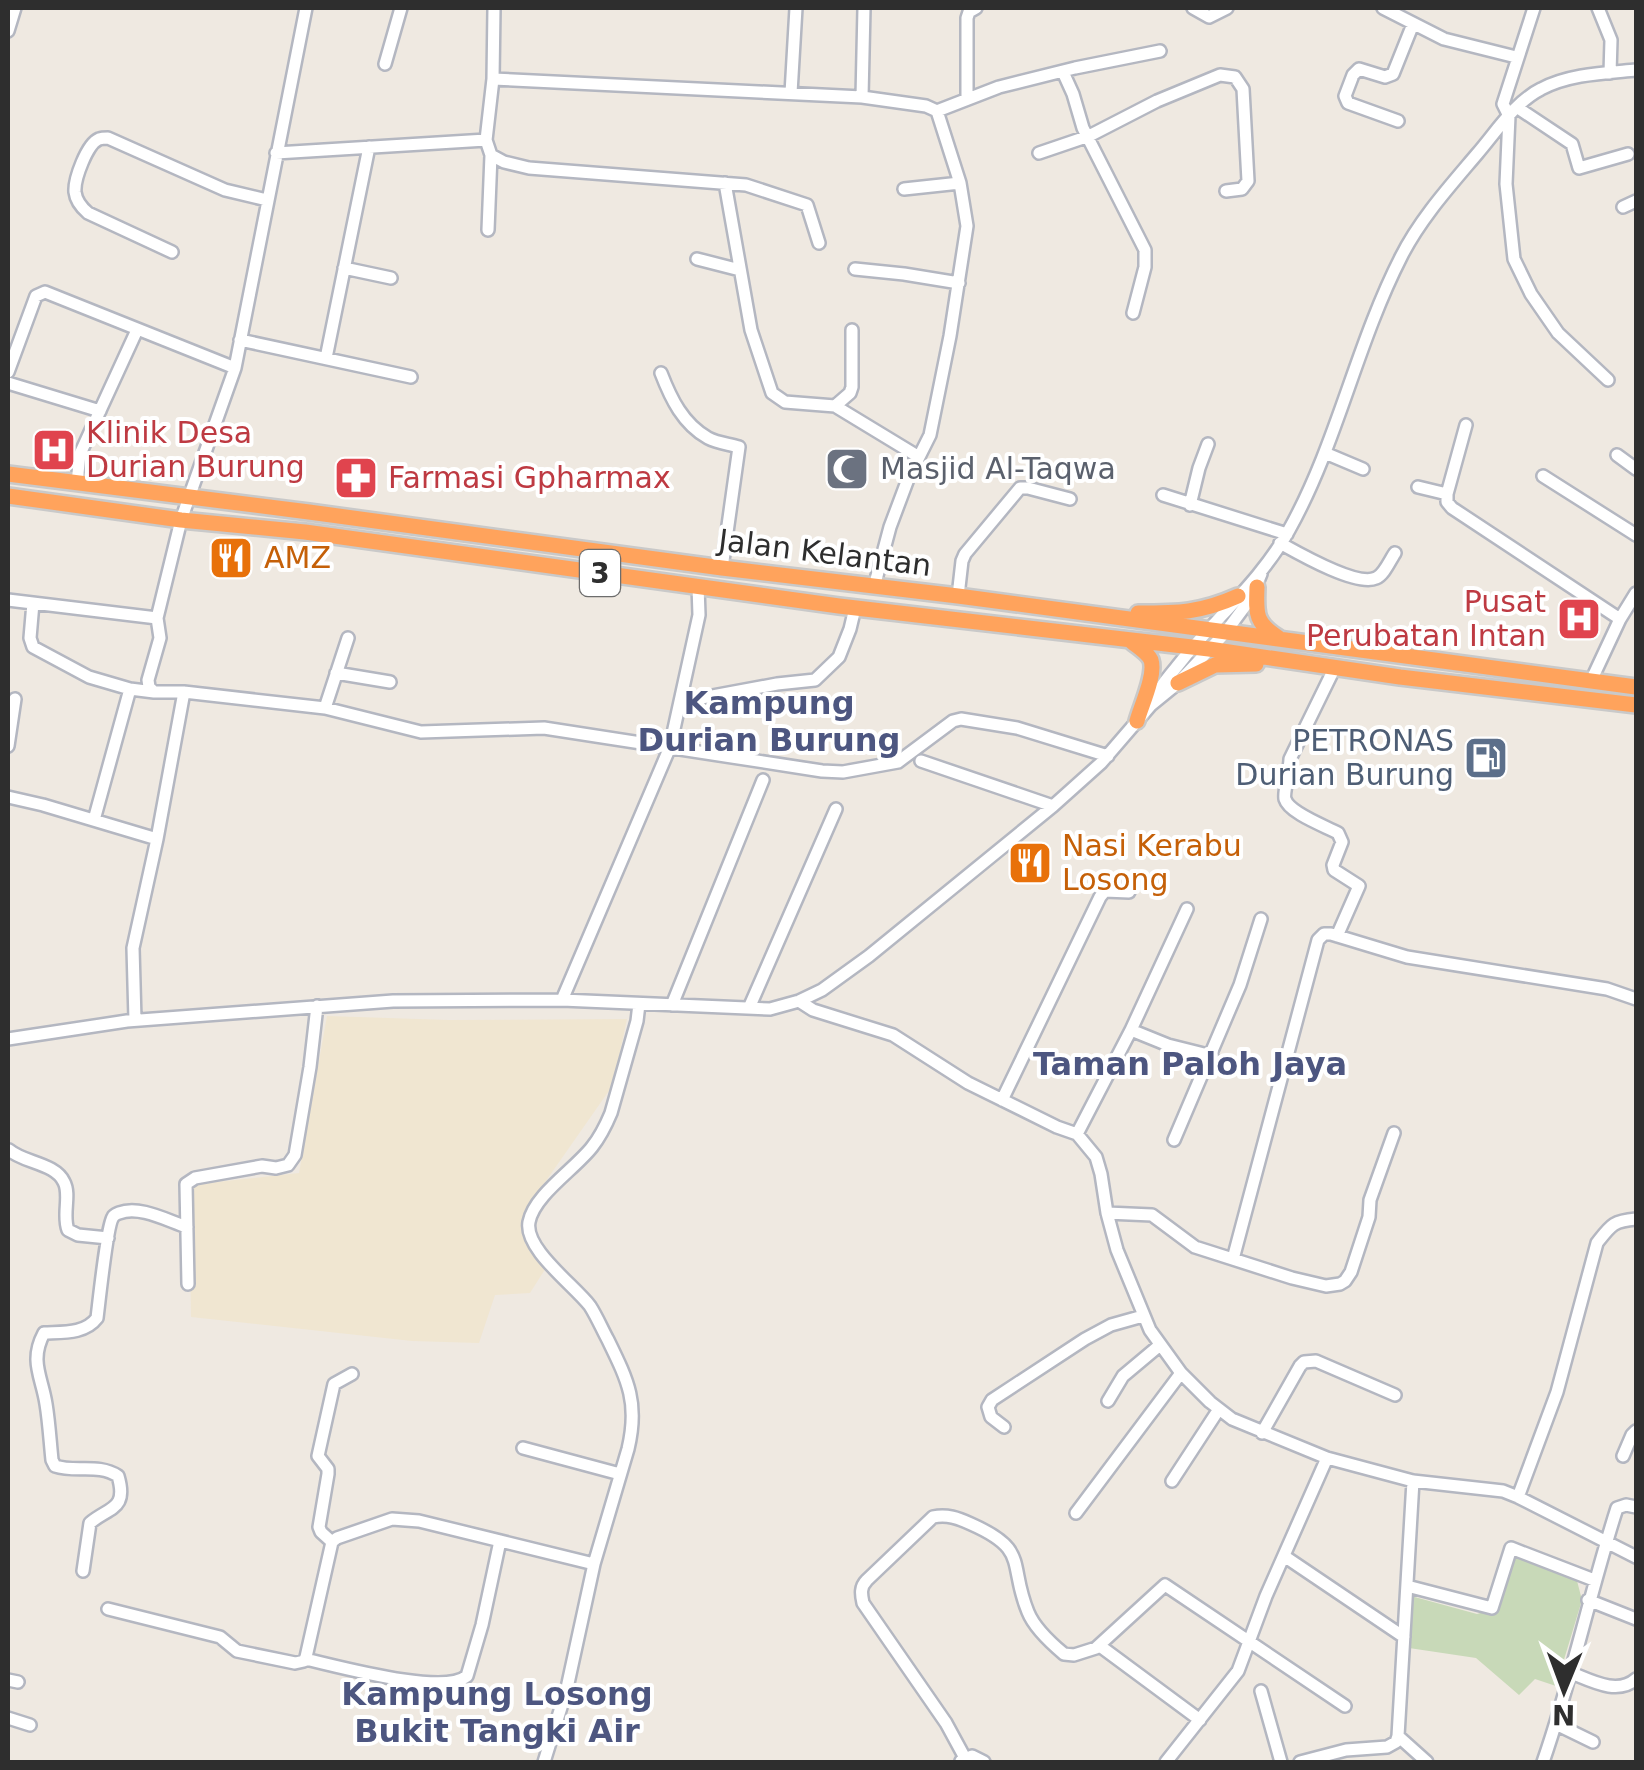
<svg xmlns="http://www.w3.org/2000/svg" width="1644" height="1770" font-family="'DejaVu Sans',sans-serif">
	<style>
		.education { fill: #f0e6d1 }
		.cemetery { fill: #c8d9b8 }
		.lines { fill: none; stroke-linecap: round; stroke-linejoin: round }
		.minor-casing { stroke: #b4b7c1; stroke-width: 16 }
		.highway-casing { stroke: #c9c9c9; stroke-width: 20 }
		.minor { stroke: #fff; stroke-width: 11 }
		.highway { stroke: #ffa35c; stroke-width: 15 }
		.labels { text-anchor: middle; stroke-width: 8; stroke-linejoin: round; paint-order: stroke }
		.shield { fill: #fff; stroke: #6d6d6d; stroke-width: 2.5 }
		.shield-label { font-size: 28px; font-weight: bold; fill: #2e2e2e }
		.health-label { font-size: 30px; fill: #be3a42; stroke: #fff; text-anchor: start }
		.worship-label { font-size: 30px; fill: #5b616d; stroke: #fff; text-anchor: start }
		.street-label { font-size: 30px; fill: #2e2e2e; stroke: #fff }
		.food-label { font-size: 30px; fill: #c56008; stroke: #fff; text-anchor: start }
		.service-label { font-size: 30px; fill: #4e5e75; stroke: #fff; text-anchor: end }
		.neighbourhood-label { font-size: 32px; font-weight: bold; fill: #4d5680; stroke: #fff }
	</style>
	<rect width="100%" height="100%" fill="#efe9e1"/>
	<path class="education" d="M327,1016L449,1020L627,1019L613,1085L527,1208L525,1244L549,1263L530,1293L495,1295L479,1343L412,1341L191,1317L189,1185L299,1173Z"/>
	<path class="cemetery" d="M1512,1554L1576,1577L1582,1600L1556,1686L1535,1679L1519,1695L1476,1658L1409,1648L1411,1596L1477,1614L1497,1608Z"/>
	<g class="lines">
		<defs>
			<path id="minor" d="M494,8L493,79L486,140L491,155L504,162L529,168L746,185L807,205L819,243
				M1193,8L1209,17L1227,8
				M1383,8L1444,39L1516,57
				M1534,8L1503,104L1509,116L1506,184L1514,259L1531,294L1558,333L1608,380
				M1598,8L1611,40L1610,73
				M8,31L15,8
				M385,64L401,8
				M1063,72L1073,94L1083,128L1145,250V267L1133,313
				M493,79L862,97L926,106L937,111L999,87L1075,68L1160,51
				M791,93L796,8
				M862,97L864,8
				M967,99V18L969,12L976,8
				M1518,108L1572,144L1579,168L1628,154
				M1398,121L1348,103L1345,96L1353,75L1359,69L1385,77L1393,74L1413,24
				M276,153L486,140
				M1039,153L1089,136L1157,101L1220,75L1235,77L1243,89L1248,181L1242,189L1226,191
				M725,183L751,330L772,393L785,402L835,406L919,457
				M904,189L960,183
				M1623,207L1636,201
				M488,230L491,155
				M172,252L88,213C81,207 76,201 75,192C74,179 87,144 99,139C102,138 105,138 108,138L225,190L267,200
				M697,259L740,270
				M344,268L391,278
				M855,269L904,274L959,283
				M240,340L411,377
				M326,358L369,147
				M8,372L36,296L45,292L235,368
				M661,373C671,399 683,424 708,438C717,443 729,444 739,447L722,568
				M8,383L100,411
				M835,406L850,393L852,387V330
				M1466,425L1447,494V502L1452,508L1620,619
				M1325,453L1363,469
				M1617,455L1636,469
				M1543,476L1636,535
				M77,483L80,454L137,330
				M1418,487L1447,494
				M1163,495L1287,534
				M1190,505L1199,468L1208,444
				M1280,543C1298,553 1357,587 1376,578C1384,575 1390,560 1395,553
				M874,587L890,527L908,479L930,435L950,336L967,226L960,183L937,111
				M958,596L962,561L965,554L1020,488H1028L1070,499
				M8,600L157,618
				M33,603L30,638L33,647L89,677L130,689L154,692H184L325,708L421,732L544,728L822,771L843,772L898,762L953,721L961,719L1017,728L1108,756
				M1335,667L1290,759C1290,768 1283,793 1285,799C1289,813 1325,826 1338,833L1342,842L1333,865L1334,870L1359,886L1337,936
				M336,673L390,682
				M1591,681L1620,619L1636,593
				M154,692L149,687L148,680L160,638L157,618L181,520L235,368L306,8
				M680,702L777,684L815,680L839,657L850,629L855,608
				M1153,702C1160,685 1172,673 1183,659C1218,616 1262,579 1289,530C1337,444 1356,345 1401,257C1420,219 1450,186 1477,154C1496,132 1515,102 1541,89C1569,74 1605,73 1636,70
				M325,708L348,638
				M8,746L15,699
				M921,761L1053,806
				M8,797L43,805L157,839
				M94,820L130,689
				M562,1000L670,747L699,615L698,586
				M799,1001L813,1010L893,1035L968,1083L1057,1127L1077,1134L1096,1157L1101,1174L1107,1213L1117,1250L1150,1330L1181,1373L1210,1402L1232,1419L1327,1458L1413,1481L1503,1491L1518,1497L1636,1557
				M672,1005L763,780
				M749,1008L836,809
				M135,1020L133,948L157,839L184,692
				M1131,1030L1168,1045L1212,1056
				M8,1039L127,1021L393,1001L562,1000L770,1009L799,1001L822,990L869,956L1053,806L1101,763L1151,705L1178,683L1225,633L1251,598L1261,574
				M1002,1100L1100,897L1105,891L1129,892
				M1077,1134L1131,1030L1187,909
				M1174,1140L1240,985L1261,919
				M9,1150C24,1163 55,1163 64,1182C71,1195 62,1215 68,1230L78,1235L108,1238
				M1107,1213L1152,1215L1195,1247L1292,1278L1326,1286L1340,1284L1345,1281L1351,1272L1369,1217L1370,1200L1394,1133
				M1233,1259L1318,940L1324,934H1331L1407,957L1607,989L1636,999
				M188,1284L186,1184L195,1178L262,1166L276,1168L288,1165L295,1155L310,1067L317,1006
				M1108,1401L1123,1376L1160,1345
				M1004,1427L991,1417L988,1407L992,1400L1085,1339L1111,1325L1143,1316
				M1262,1433L1300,1366L1304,1362L1316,1361L1395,1395
				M523,1448L620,1474
				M1623,1456L1632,1435L1636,1431
				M1172,1481L1219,1409
				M1518,1497L1557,1392L1597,1243C1611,1225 1613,1221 1636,1219
				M1076,1513L1181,1373
				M332,1542L321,1532L319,1527L328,1474V1469L318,1456L334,1384L352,1374
				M1284,1556L1404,1637
				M83,1571L90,1523C109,1507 128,1510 118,1476C98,1463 76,1473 55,1466L52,1460C50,1441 49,1422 46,1404C42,1377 29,1361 44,1333C63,1332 85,1334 97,1318C99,1302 107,1225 113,1217C114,1215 117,1214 119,1213C140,1205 168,1221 187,1227
				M1407,1586L1492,1608L1511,1548L1594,1580
				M1588,1600L1636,1619
				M108,1609L220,1637L237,1651L295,1663L304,1661L306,1657L332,1542L337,1538L392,1519L419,1521L594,1564
				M1100,1646L1200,1720
				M305,1659C337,1666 443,1696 467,1676L482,1625L500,1541
				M1569,1672C1590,1680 1617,1696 1636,1679
				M8,1680L18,1682
				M1261,1691L1281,1762
				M8,1718L30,1725
				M1556,1724L1593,1742
				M1398,1736L1427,1762
				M965,1758L946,1723L863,1603C861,1594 860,1587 867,1580L933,1517C947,1514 958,1518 971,1524C1030,1550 1008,1564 1028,1612C1034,1627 1052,1644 1064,1654L1074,1655L1096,1648L1165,1585L1345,1706
				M961,1761L972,1756L984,1762
				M544,1762L567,1688L594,1564L628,1449C639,1403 628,1381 608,1340C602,1329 597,1317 590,1306C574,1285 524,1249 529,1222C534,1195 575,1169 592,1147C600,1137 606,1125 611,1113L637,1021L639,1004
				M1166,1762L1238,1671L1266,1596L1327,1458
				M1300,1762L1346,1750L1387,1747L1396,1742L1398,1736L1413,1481
				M1543,1762C1572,1679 1590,1592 1617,1508L1626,1505L1636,1507"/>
			<path id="highway" d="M8,474L309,512L722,568L958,596L1636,687
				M8,496L181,520L305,532L839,606L1209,649L1400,677L1636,705
				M1257,587C1256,614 1255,623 1279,638
				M1138,613C1178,613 1200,613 1238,596
				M1132,642C1138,647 1148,653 1151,660C1156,675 1141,706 1137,721
				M1178,683L1215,665L1256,664"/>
		</defs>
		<use href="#minor" class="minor-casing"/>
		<use href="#highway" class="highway-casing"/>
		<use href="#minor" class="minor"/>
		<use href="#highway" class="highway"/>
	</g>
	<defs>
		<symbol id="hospital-square" viewBox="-11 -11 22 22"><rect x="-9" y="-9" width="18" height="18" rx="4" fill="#e0444e" stroke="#fff"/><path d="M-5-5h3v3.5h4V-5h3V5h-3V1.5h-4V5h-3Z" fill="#fff"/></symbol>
		<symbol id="mosque-square" viewBox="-11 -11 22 22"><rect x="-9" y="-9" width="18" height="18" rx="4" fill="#6b7280" stroke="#fff"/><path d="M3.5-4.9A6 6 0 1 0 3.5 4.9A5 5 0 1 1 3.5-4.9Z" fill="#fff"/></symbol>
		<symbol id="pharmacy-square" viewBox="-11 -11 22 22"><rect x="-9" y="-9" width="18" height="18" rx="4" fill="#e0444e" stroke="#fff"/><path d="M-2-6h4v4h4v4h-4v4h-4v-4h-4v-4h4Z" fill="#fff"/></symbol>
		<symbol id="restaurant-square" viewBox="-11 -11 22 22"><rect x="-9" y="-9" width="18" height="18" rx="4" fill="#e8710a" stroke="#fff"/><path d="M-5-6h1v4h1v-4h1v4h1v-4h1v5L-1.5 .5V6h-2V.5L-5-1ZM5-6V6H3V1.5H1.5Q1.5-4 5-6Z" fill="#fff"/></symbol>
		<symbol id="fuel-square" viewBox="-11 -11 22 22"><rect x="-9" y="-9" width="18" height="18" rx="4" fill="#5c6f8a" stroke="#fff"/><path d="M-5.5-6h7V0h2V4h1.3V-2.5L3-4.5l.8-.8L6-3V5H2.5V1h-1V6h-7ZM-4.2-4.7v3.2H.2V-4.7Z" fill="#fff"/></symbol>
	</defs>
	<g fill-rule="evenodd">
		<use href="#hospital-square" x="29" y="425" width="50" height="50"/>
		<use href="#mosque-square" x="822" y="444" width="50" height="50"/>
		<use href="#pharmacy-square" x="331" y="453" width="50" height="50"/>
		<use href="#restaurant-square" x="206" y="533" width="50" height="50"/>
		<use href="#hospital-square" x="1554" y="594" width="50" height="50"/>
		<use href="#fuel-square" x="1461" y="733" width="50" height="50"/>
		<use href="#restaurant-square" x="1005" y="838" width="50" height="50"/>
	</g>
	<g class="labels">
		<rect class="shield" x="580" y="550" width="40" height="46" rx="8"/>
		<g class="shield-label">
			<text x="600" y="583">3</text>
		</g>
		<g class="health-label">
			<text x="86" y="443">Klinik Desa<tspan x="86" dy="34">Durian Burung</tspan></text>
			<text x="388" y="488">Farmasi Gpharmax</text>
			<text x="1546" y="612" text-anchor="end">Pusat<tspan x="1546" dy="34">Perubatan Intan</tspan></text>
		</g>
		<g class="worship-label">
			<text x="880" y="479">Masjid Al-Taqwa</text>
		</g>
		<g class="street-label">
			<text transform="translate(825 553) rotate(7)" y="10">Jalan Kelantan</text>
		</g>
		<g class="food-label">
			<text x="264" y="568">AMZ</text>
			<text x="1062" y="856">Nasi Kerabu<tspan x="1062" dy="34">Losong</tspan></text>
		</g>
		<g class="service-label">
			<text x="1454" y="751">PETRONAS<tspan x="1454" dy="34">Durian Burung</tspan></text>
		</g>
		<g class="neighbourhood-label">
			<text x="769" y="714">Kampung<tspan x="769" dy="37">Durian Burung</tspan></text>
			<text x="1190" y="1075">Taman Paloh Jaya</text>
			<text x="497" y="1705">Kampung Losong<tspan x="497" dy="37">Bukit Tangki Air</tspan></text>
		</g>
	</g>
	<rect width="1644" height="1770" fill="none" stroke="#2e2e2e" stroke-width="20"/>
	<g transform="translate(1564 1690) rotate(181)" stroke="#ffffff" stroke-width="8" paint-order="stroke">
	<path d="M0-8L18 38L0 25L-18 38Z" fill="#2e2e2e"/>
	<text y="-15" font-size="28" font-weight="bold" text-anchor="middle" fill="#2e2e2e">N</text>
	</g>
</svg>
